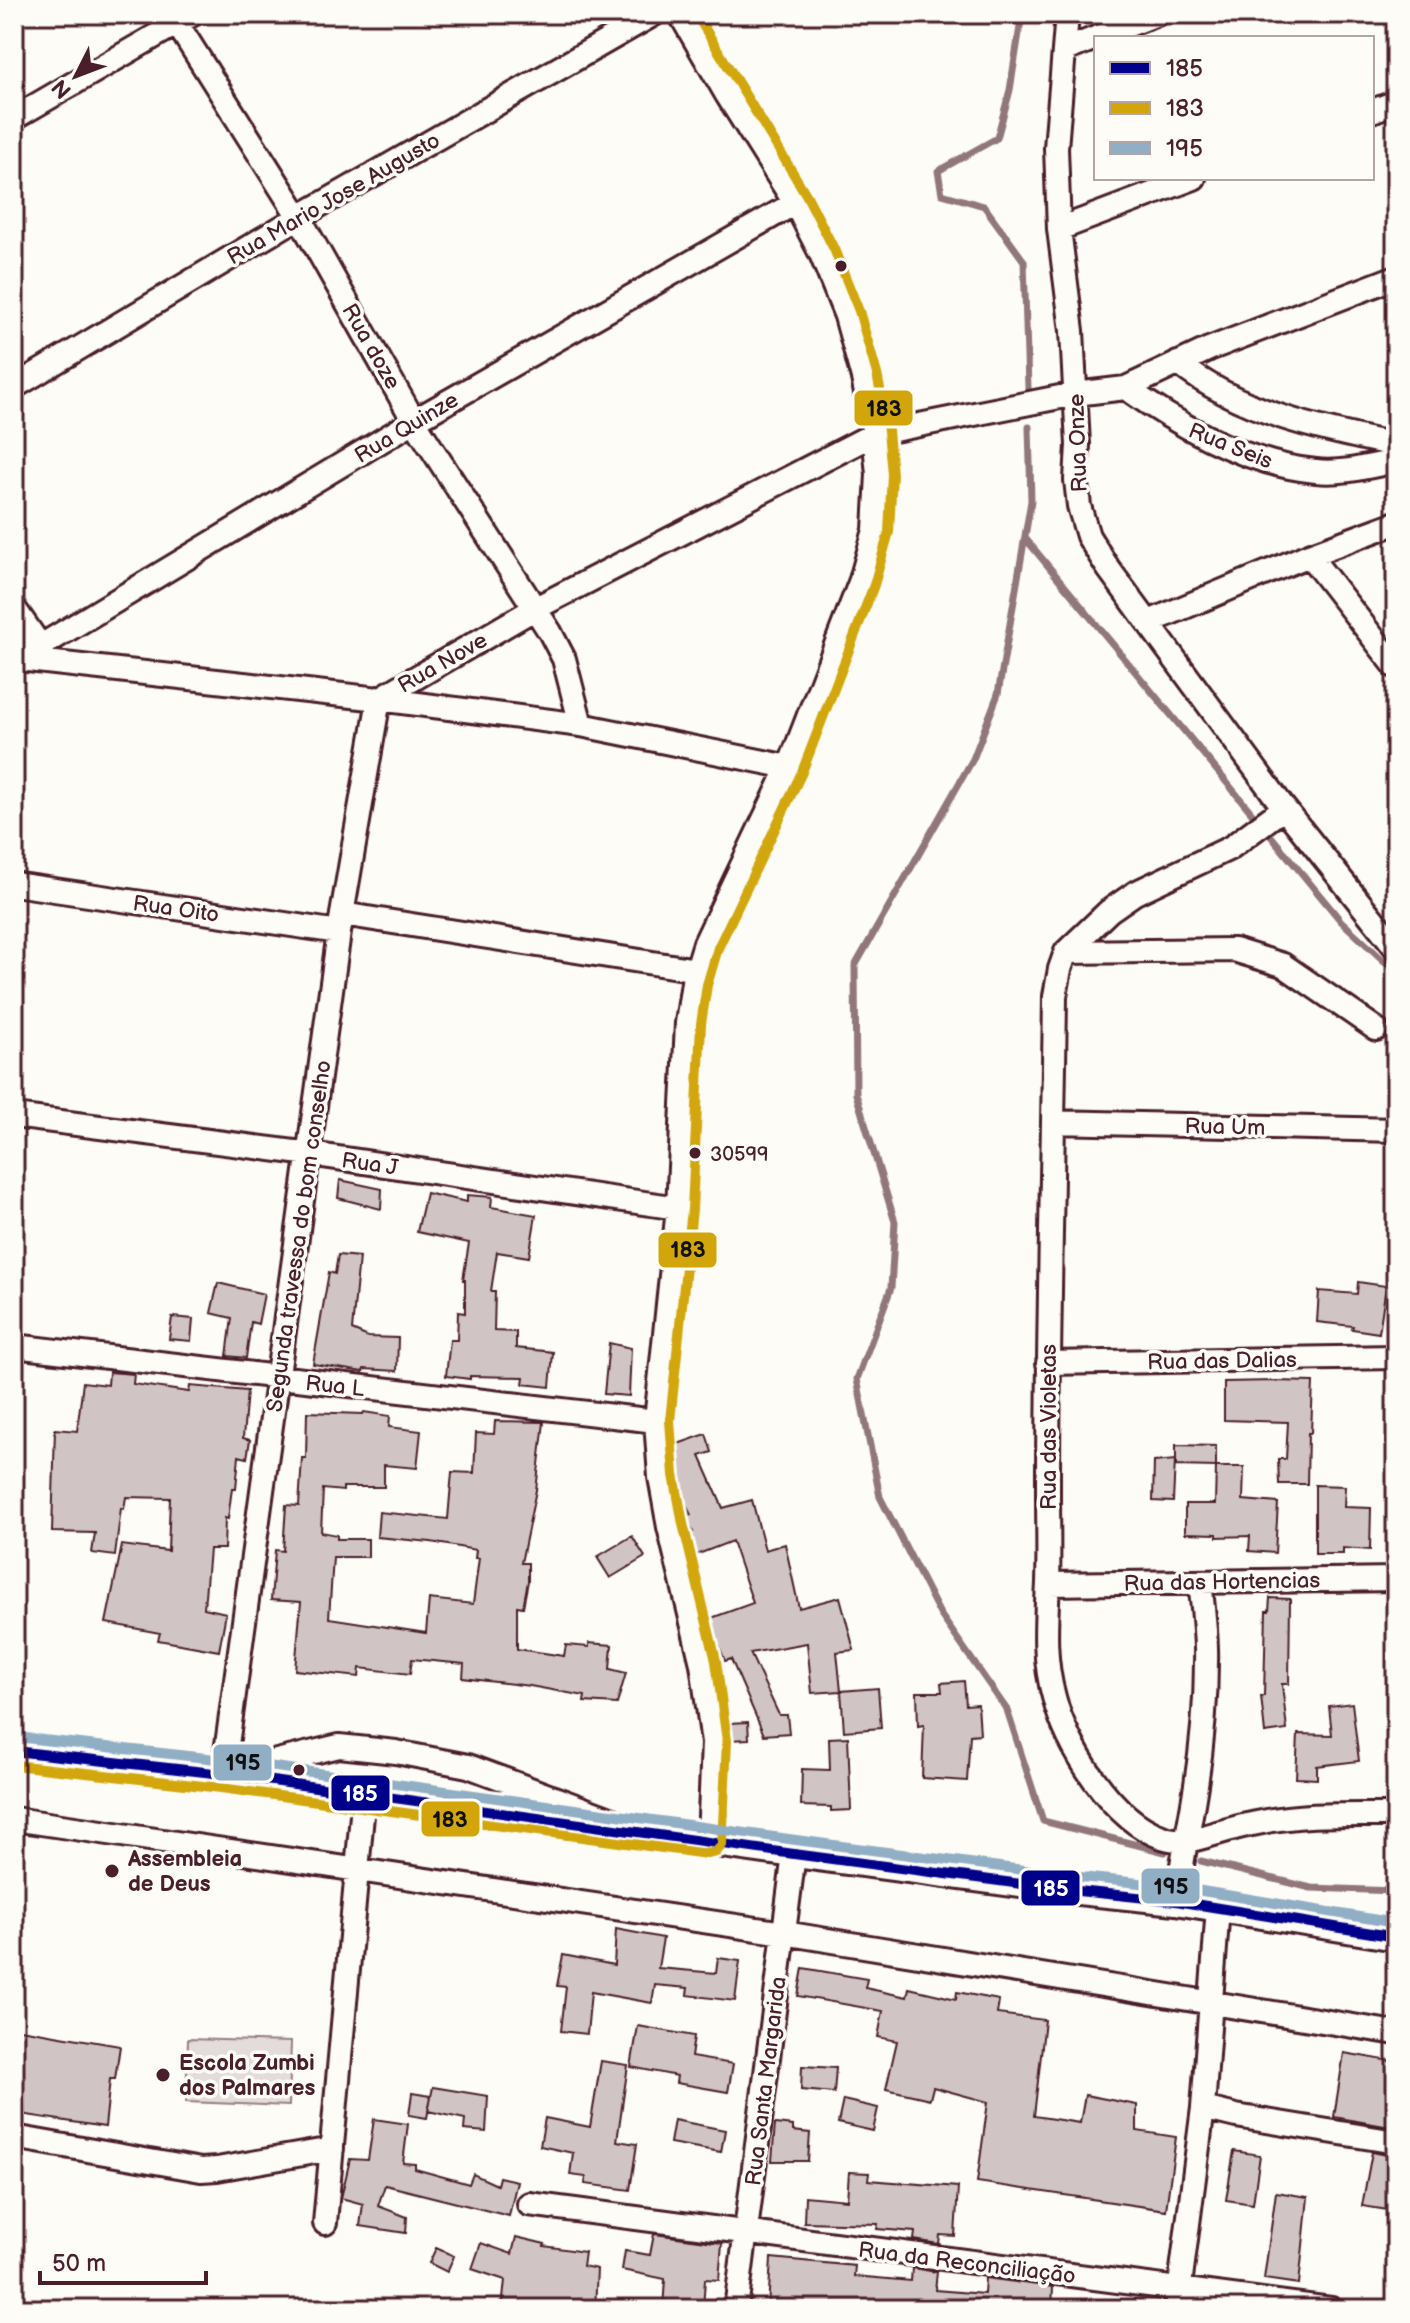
<svg xmlns="http://www.w3.org/2000/svg" width="1410" height="2323" font-family="'Balsamiq Sans',sans-serif">
	<style>
		.green { fill: #e3dcda; stroke: #967e82; stroke-width: 2 }
		.lines { fill: none; stroke-linecap: round; stroke-linejoin: round }
		.stream { stroke: #91777b; stroke-width: 7 }
		.building { fill: #d0c5c4; stroke: #4a1f2b; stroke-width: 2 }
		.minor-casing { stroke: #4a1f2b; stroke-width: 28 }
		.major-casing { stroke: #4a1f2b; stroke-width: 32 }
		.minor { stroke: #fdfcf7; stroke-width: 22 }
		.major { stroke: #fdfcf7; stroke-width: 26 }
		.bus-1-casing { stroke: #fdfcf7; stroke-width: 16 }
		.bus-2-casing { stroke: #fdfcf7; stroke-width: 16 }
		.bus-3-casing { stroke: #fdfcf7; stroke-width: 16 }
		.bus-1 { stroke: #00008b; stroke-width: 10 }
		.bus-2 { stroke: #d2a60b; stroke-width: 10 }
		.bus-3 { stroke: #90aec4; stroke-width: 10 }
		.bus-dot { fill: #4a1f2b; stroke: #fdfcf7; stroke-width: 3 }
		.labels { text-anchor: middle; stroke-width: 7; stroke-linejoin: round; paint-order: stroke }
		.bus-label { font-size: 20px; fill: #4a1f2b; stroke: #fdfcf7; text-anchor: start }
		.street-label { font-size: 22px; fill: #4a1f2b; stroke: #fdfcf7 }
		.poi-label { font-size: 22px; font-weight: bold; fill: #4a1f2b; stroke: #fdfcf7; text-anchor: start }
		.line-badge { stroke: #fdfcf7; stroke-width: 3 }
		.badge-label { font-size: 22px; text-anchor: middle; font-weight: bold; fill: #fff }
		.pale-badge-label { font-size: 22px; text-anchor: middle; font-weight: bold; fill: #111 }
	</style>
	<rect width="100%" height="100%" fill="#fdfcf7"/>
	<filter id="ink" filterUnits="userSpaceOnUse"><feTurbulence type="fractalNoise" baseFrequency=".0125" numOctaves="2"/><feDisplacementMap in="SourceGraphic" scale="16" xChannelSelector="R" yChannelSelector="G"/><feConvolveMatrix kernelMatrix="1 2 1 2 8 2 1 2 1" color-interpolation-filters="sRGB"/></filter>
	<g filter="url(#ink)">
		<path class="green" d="M188,2039L291,2042L289,2106L186,2102Z"/>
		<g class="lines">
			<path class="stream" d="M1022,14L1010,90L997,138L938,171L942,194L984,206L1024,261L1028,388
				M1029,427L1031,501L998,694L973,759L855,966L856,1094L895,1222L891,1288L857,1379L880,1497L940,1614L1007,1710L1043,1821L1165,1852
				M1025,538L1341,921L1396,972
				M1201,1861L1311,1888L1396,1891"/>
		</g>
		<path class="building" d="M340,1180L382,1189L381,1209L338,1198Z
			M426,1193L467,1202V1195L492,1197L491,1207L536,1215L529,1257L497,1252L491,1291H495L494,1331L516,1332V1348L553,1352L550,1387L523,1384L524,1377L470,1376V1379L446,1376L450,1340H457L458,1312L465,1313V1280H463L469,1243L417,1232Z
			M338,1255L359,1257L352,1330L368,1337L398,1338L397,1371L364,1369L363,1372L313,1364L329,1272L335,1274Z
			M1358,1282L1386,1286L1379,1333L1352,1329L1353,1326L1317,1322L1319,1291L1357,1294Z
			M218,1283L264,1294L258,1324L251,1322L246,1358L227,1356L232,1318L211,1313Z
			M172,1317L193,1319L191,1341L169,1339Z
			M609,1343L631,1348L629,1396L604,1394Z
			M109,1372L134,1374L133,1384L189,1392L190,1386L247,1391L243,1438L250,1440L247,1458L239,1456L236,1488H232L228,1519L225,1518L224,1549H209L204,1608L226,1613L219,1651L158,1640L160,1633L106,1623L122,1545L168,1551L170,1498L126,1497L124,1509L121,1508L115,1556L92,1553L95,1533L52,1532L55,1429L77,1431L83,1382L108,1385Z
			M1276,1381L1313,1382L1311,1433H1308L1307,1484H1279L1278,1459H1286L1288,1422L1224,1420V1382Z
			M307,1412L363,1414L364,1412L390,1416L389,1427L421,1431L417,1468L384,1465V1487H343V1491L323,1489L321,1532L337,1535V1539H368V1557H333L329,1618L426,1633L429,1599L473,1604L479,1558H475L476,1550L431,1542L377,1537L379,1512L448,1519L452,1472L474,1473L476,1433L494,1434L495,1421L544,1422L536,1490L521,1563H528V1581L523,1607L517,1606V1649L564,1656L566,1645L589,1647V1643L612,1645L610,1669L626,1673L617,1704L584,1702L585,1696L530,1686L463,1678L464,1664L412,1659L410,1674L360,1668L359,1677L295,1670L301,1602L271,1600L275,1550L283,1551L286,1505L299,1506L302,1458H306Z
			M706,1434L712,1452L700,1456L723,1508L752,1500L765,1550L785,1544L799,1608L840,1597L854,1650L837,1652L841,1691L812,1693L807,1643L750,1653L779,1715H787L789,1733L764,1735L731,1659L725,1661L716,1637L710,1639L706,1620L753,1603L732,1541L696,1555L687,1534L693,1532L686,1517L691,1515L680,1492L684,1491L673,1457L672,1446Z
			M1176,1445L1216,1446V1467L1176,1466Z
			M1175,1460L1173,1502L1153,1501L1154,1462Z
			M1216,1467H1244L1243,1500L1278,1503L1275,1553L1249,1551L1250,1536L1217,1537V1534L1185,1533V1504H1215Z
			M1315,1485L1345,1486L1344,1507L1371,1508L1370,1550L1343,1548V1554H1315Z
			M632,1536L645,1557L610,1578L597,1557Z
			M1270,1598L1290,1599L1289,1684H1282L1287,1730L1265,1733L1261,1696H1264L1266,1611H1269Z
			M964,1681L966,1705L978,1704L980,1734L970,1735L967,1781L922,1778L924,1725L918,1726L917,1692H942L941,1683Z
			M878,1688L881,1728L844,1731L841,1691Z
			M1352,1703L1359,1761L1317,1766V1779L1296,1778L1298,1734L1332,1735L1329,1706Z
			M748,1722L749,1739L729,1740V1723Z
			M848,1737L851,1810L831,1811V1807L801,1806L802,1769L830,1770L829,1738Z
			M616,1929L663,1938L658,1968L716,1973L718,1958L740,1961L735,2001L687,1995L688,1988L655,1985L652,2003L591,1992L587,2034L561,2031L566,1987L557,1986L563,1955L614,1965Z
			M803,1968L867,1979L865,1988L907,1997L909,1988L956,1999L957,1992L999,2000L997,2014L1045,2020L1034,2116L1080,2123L1085,2095L1137,2105V2131L1176,2137L1166,2210L977,2182L988,2102L933,2087L930,2099L886,2089L897,2041L878,2037L883,2011L798,1996Z
			M638,2026L694,2036L691,2057L733,2064L728,2092L676,2083L677,2076L631,2067Z
			M14,2028L120,2046L115,2079H110L105,2127L14,2113Z
			M1344,2053L1396,2062V2128L1334,2117Z
			M601,2061L628,2065L617,2141L637,2144L630,2190L585,2184L586,2177L570,2175L573,2153L540,2146L545,2118L590,2127Z
			M802,2066L836,2068L834,2093L801,2090Z
			M433,2087L488,2096L486,2132L464,2130L465,2119L428,2111Z
			M412,2093L431,2096L427,2118L409,2115Z
			M843,2100L878,2108L873,2131L838,2123Z
			M374,2119L408,2124L403,2163L415,2164V2169L469,2184L473,2174L497,2185L499,2177L517,2181L509,2216L385,2185L378,2206L407,2217L406,2233L360,2226L363,2204L341,2198L342,2194L350,2159L368,2160Z
			M674,2120L725,2130L721,2152L670,2143Z
			M775,2124L793,2126V2131L810,2133L808,2161H772Z
			M1234,2151L1260,2155L1253,2204L1226,2200Z
			M1372,2152L1392,2156L1388,2210L1362,2206Z
			M849,2172L869,2173L868,2180L958,2187L955,2236L940,2235L939,2244L914,2240L915,2232L877,2229L878,2224L804,2222L805,2196L847,2200Z
			M1276,2192L1308,2197L1299,2284L1264,2279Z
			M654,2234L722,2243L719,2280L705,2279L703,2309H663L665,2279L622,2270L625,2251L650,2255Z
			M516,2237L545,2244L544,2246L585,2252L583,2266L597,2269L595,2309H502L505,2280L472,2269L481,2243L512,2254Z
			M436,2248L454,2256L447,2272L429,2263Z
			M771,2258L855,2266L854,2276L911,2281L912,2268L937,2272L935,2290L984,2294L985,2278L1053,2287L1052,2309H768Z"/>
		<g class="lines">
			<defs>
				<path id="minor" d="M171,14L299,217L414,421L550,632L564,659L581,725
					M680,14L727,95L795,203L821,254L846,316L863,378L874,434L878,474L875,530L861,580L789,767L705,943L693,982L687,1023L678,1208L656,1421L660,1477L669,1527L702,1664L713,1743L709,1840
					M1067,14L1056,148L1059,229L1072,331L1078,445L1076,480L1079,506L1088,536L1108,568L1284,808L1396,948
					M1065,50L1157,14
					M1372,111L1396,102
					M14,118L193,14
					M1059,229L1194,178
					M1178,363C1238,412 1322,430 1396,445
					M14,387L299,217L654,14
					M1126,388L1209,349L1396,277
					M1309,555L1396,667
					M14,608L41,647
					M1149,622L1309,555L1396,523
					M21,658L414,421L795,203
					M19,659L379,699L581,725L789,767
					M379,699L339,932L223,1774L339,1746L396,1752L468,1766L624,1824
					M379,699L534,609L874,434L1075,394L1126,388C1181,427 1248,465 1316,471C1342,474 1371,466 1396,461
					M14,884L339,932
					M342,914L697,970
					M1066,952L1234,950L1283,965L1376,1029
					M14,1116L310,1154L678,1208
					M1053,1122L1396,1130
					M14,1346L656,1421
					M1048,1363L1396,1357
					M1200,1582C1203,1608 1207,1636 1206,1662C1206,1723 1198,1782 1186,1841C1178,1840 1169,1840 1162,1837C1112,1820 1066,1746 1054,1697C1043,1659 1046,1622 1048,1583C1049,1553 1048,1523 1048,1492C1048,1327 1053,1162 1055,996L1060,969L1066,952L1109,911L1135,893L1230,848L1284,808
					M1048,1584L1396,1579
					M14,1819L784,1933L1396,2033
					M1176,1901L1186,1841C1208,1837 1230,1828 1252,1824C1299,1813 1348,1815 1396,1815
					M1203,2108L1236,2116L1396,2142
					M14,2137L201,2170L217,2169L332,2149
					M529,2204L1331,2309
					M325,2223L364,1793
					M736,2309L794,1854
					M1177,2309L1203,2108L1218,1907"/>
				<path id="major" d="M14,1751L223,1774L794,1854L1059,1889L1176,1901L1396,1937"/>
			</defs>
			<use href="#minor" class="minor-casing"/>
			<use href="#major" class="major-casing"/>
			<use href="#minor" class="minor"/>
			<use href="#major" class="major"/>
			<defs>
				<path id="bus-1" d="M14,1751L223,1774L794,1854L1059,1889L1176,1901L1396,1937"/>
				<path id="bus-2" d="M14,1765L221,1788L707,1854L716,1852L722,1845L727,1741L716,1661L683,1524L674,1475L670,1421L692,1209L701,1024L707,985L718,948L802,772L874,585L889,532L892,474L888,431L877,374L859,311L834,249L807,196L696,14"/>
				<path id="bus-3" d="M16,1737L225,1760L796,1840L1061,1875L1178,1887L1396,1923"/>
			</defs>
			<use href="#bus-1" class="bus-1-casing"/>
			<use href="#bus-2" class="bus-2-casing"/>
			<use href="#bus-3" class="bus-3-casing"/>
			<use href="#bus-1" class="bus-1"/>
			<use href="#bus-2" class="bus-2"/>
			<use href="#bus-3" class="bus-3"/>
		</g>
	</g>
	<g class="bus-dot">
		<circle cx="841" cy="266" r="7"/>
		<circle cx="695" cy="1153" r="7"/>
		<circle cx="299" cy="1770" r="7"/>
		<circle cx="112" cy="1871" r="8"/>
		<circle cx="163" cy="2075" r="8"/>
	</g>
	<g class="labels">
		<g class="bus-label">
			<text x="710" y="1161">30599</text>
		</g>
		<g class="street-label">
			<text transform="translate(333 198) rotate(-30)" y="8">Rua Mario Jose Augusto</text>
			<text transform="translate(372 346) rotate(60)" y="8">Rua doze</text>
			<text transform="translate(406 427) rotate(-31)" y="8">Rua Quinze</text>
			<text transform="translate(1077 443) rotate(-92)" y="8">Rua Onze</text>
			<text transform="translate(1231 445) rotate(22)" y="8">Rua Seis</text>
			<text transform="translate(442 662) rotate(-30)" y="8">Rua Nove</text>
			<text transform="translate(176 908) rotate(8)" y="8">Rua Oito</text>
			<text transform="translate(1225 1126) rotate(1)" y="8">Rua Um</text>
			<text transform="translate(370 1163) rotate(8)" y="8">Rua J</text>
			<text transform="translate(298 1236) rotate(-82)" y="8">Segunda travessa do bom conselho</text>
			<text transform="translate(1222 1360) rotate(-1)" y="8">Rua das Dalias</text>
			<text transform="translate(335 1385) rotate(6)" y="8">Rua L</text>
			<text transform="translate(1048 1427) rotate(-90)" y="8">Rua das Violetas</text>
			<text transform="translate(1222 1581) rotate(-1)" y="8">Rua das Hortencias</text>
			<text transform="translate(765 2081) rotate(-83)" y="8">Rua Santa Margarida</text>
			<text transform="translate(967 2262) rotate(7)" y="8">Rua da Reconciliação</text>
		</g>
		<g class="poi-label">
			<text x="128" y="1866">Assembleia<tspan x="128" dy="25">de Deus</tspan></text>
			<text x="179" y="2070">Escola Zumbi<tspan x="179" dy="25">dos Palmares</tspan></text>
		</g>
	</g>
	<g class="line-badge">
		<rect x="853" y="389" width="61" height="38" rx="8" fill="#d2a60b"/>
		<rect x="657" y="1231" width="61" height="38" rx="8" fill="#d2a60b"/>
		<rect x="212" y="1743" width="61" height="39" rx="8" fill="#90aec4"/>
		<rect x="330" y="1774" width="61" height="38" rx="8" fill="#00008b"/>
		<rect x="420" y="1800" width="61" height="38" rx="8" fill="#d2a60b"/>
		<rect x="1140" y="1867" width="61" height="38" rx="8" fill="#90aec4"/>
		<rect x="1020" y="1869" width="61" height="38" rx="8" fill="#00008b"/>
	</g>
	<g class="badge-label">
		<text x="360" y="1801">185</text>
		<text x="1051" y="1896">185</text>
	</g>
	<g class="pale-badge-label">
		<text x="884" y="416">183</text>
		<text x="688" y="1257">183</text>
		<text x="243" y="1770">195</text>
		<text x="450" y="1827">183</text>
		<text x="1171" y="1894">195</text>
	</g>
	<rect width="1410" height="2323" fill="none" stroke="#fdfcf7" stroke-width="48"/>
	<rect x="24" y="24" width="1362" height="2275" fill="none" stroke="#4a1f2b" stroke-width="3" filter="url(#ink)"/>
	<rect x="1094" y="36" width="280" height="144" fill="#fdfcf7" stroke="#b5a4a5" stroke-width="2"/>
	<rect x="1110" y="62" width="40" height="12" fill="#00008b" stroke="#b5a4a5" stroke-width="2"/>
	<text x="1166" y="76" font-size="24" fill="#4a1f2b">185</text>
	<rect x="1110" y="102" width="40" height="12" fill="#d2a60b" stroke="#b5a4a5" stroke-width="2"/>
	<text x="1166" y="116" font-size="24" fill="#4a1f2b">183</text>
	<rect x="1110" y="142" width="40" height="12" fill="#90aec4" stroke="#b5a4a5" stroke-width="2"/>
	<text x="1166" y="156" font-size="24" fill="#4a1f2b">195</text>
	<g transform="translate(76 76) rotate(228)" stroke="#fdfcf7" stroke-width="6" paint-order="stroke">
	<path d="M0-6L14 30L0 20L-14 30Z" fill="#4a1f2b"/>
	<text y="-12" font-size="22" font-weight="bold" text-anchor="middle" fill="#4a1f2b">N</text>
	</g>
	<path d="M40 2271v12h166v-12" fill="none" stroke="#4a1f2b" stroke-width="4"/>
	<text x="52" y="2271" font-size="24" fill="#4a1f2b" stroke="#fdfcf7" stroke-width="6" paint-order="stroke">50 m</text>
</svg>
